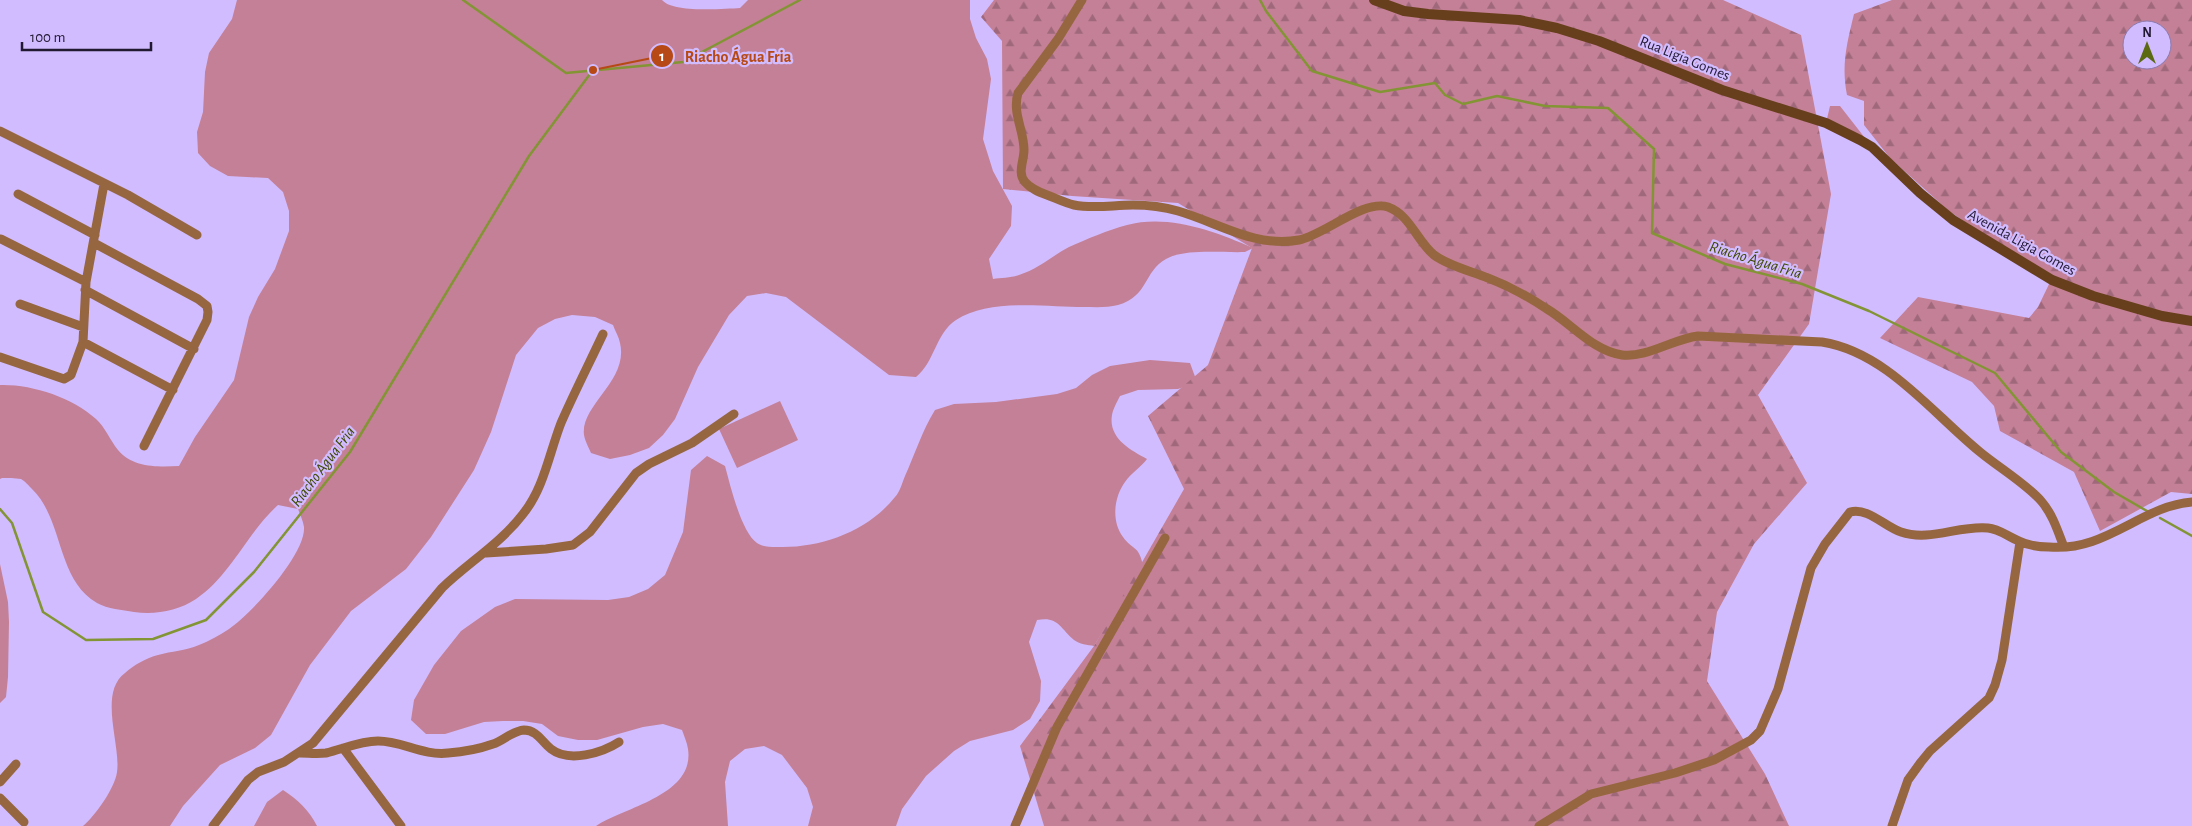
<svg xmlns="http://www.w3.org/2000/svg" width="2192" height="826" font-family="'Alegreya Sans',sans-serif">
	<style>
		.grass { fill: #c48096 }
		.forest { fill: url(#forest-firs); fill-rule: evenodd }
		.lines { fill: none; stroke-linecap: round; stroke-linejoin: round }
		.stream { stroke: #839435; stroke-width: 2.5 }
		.street { stroke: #966640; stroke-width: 9 }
		.secondary { stroke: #673f1d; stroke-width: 10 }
		.labels { text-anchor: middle; stroke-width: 4.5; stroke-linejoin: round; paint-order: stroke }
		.street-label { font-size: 15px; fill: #211831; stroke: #d1bcff }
		.water-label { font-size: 16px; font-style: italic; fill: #3e4900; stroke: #d1bcff }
		.leader { fill: none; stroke: #b64915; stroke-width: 2 }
		.callout-dot { fill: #b64915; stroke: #d1bcff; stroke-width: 2 }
		.mark-label { font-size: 15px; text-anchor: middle; font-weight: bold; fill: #fff }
		.callout-label { font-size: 16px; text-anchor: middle; font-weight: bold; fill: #b64915; stroke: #d1bcff; stroke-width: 4.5; stroke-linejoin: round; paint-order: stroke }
	</style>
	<defs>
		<pattern id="forest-firs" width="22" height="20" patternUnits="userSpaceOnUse" patternTransform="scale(1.25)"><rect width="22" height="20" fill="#c48096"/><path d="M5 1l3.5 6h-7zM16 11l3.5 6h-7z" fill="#9f687b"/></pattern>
	</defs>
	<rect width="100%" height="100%" fill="#d1bcff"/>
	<path class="grass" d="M237,0H662C673,13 723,9 740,8L748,0H970V19L976,38L987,59L991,79L983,139L993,171L1012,206L1011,226L989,259L993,279C1001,278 1011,278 1019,275C1038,269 1052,256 1069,247C1087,239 1108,230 1127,225C1168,214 1215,231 1253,248L1245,252C1222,253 1185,248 1166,259C1143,272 1149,296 1118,305C1107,308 1094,307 1084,307C1046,307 989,298 956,320C935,334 935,362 916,377L889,375L786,297L766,293L747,296L729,315L698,367L675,419L663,435L649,448L630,455L610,459L591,453C589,448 585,441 584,435C580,405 629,381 620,343C619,337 615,331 613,325L595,317L572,315L555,319L538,328L516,355L491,432L474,470L431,537L406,569L351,611L310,665L271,735L255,748L220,765L183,806L170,826H83C95,816 115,788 117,772C121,745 98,693 125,673C134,665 146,658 158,655C172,651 185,651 199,645C209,641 220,635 229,629C251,614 306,554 304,527C303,521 300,514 298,509L278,505C247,533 231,575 196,599C178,611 155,615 134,612C122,610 108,609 97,603C56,579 64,520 32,489C29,486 25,481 21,479C15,478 7,478 2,478L0,479V385C31,384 72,397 96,419C105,427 110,440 118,450C133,468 158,467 179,466L195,437L234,380L249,317L258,297L275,269L289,231V211L283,192L268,178L228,176L210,166L198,153L197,132L203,112L205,72L209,53L232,19Z
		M1830,106H1840L1872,147L1826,123Z
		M1150,360L1190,363L1197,382L1178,389L1138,390L1120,396C1117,402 1113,409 1112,415C1108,438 1130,450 1147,459C1141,467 1131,473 1125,482C1114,497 1111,521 1123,537C1133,551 1138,544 1143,565L1094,646C1088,645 1079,644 1074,640C1060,628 1058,616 1037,620L1029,642L1041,681L1040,701L1030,719L1013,730L970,741L954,751L926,776L902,809L896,826H808L813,807L807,788L782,755L764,746L745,749L730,761L725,782L728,826H596C625,807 695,795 688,749C687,742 684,736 682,730L663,724L643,727L597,740H578L558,736L542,724L523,721H503L484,722L445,734H426L411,720L414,700L434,665L461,631L495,607L515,599L608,600L629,597L648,589L665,575L683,532L691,470L707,456L725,466C730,484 741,532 757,543C764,548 775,547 783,547C824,547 869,530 895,497C900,492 902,483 905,476C915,454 922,431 935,410L954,404L996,402L1057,394L1076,388L1092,375L1110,366Z
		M780,401L798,440L737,468L719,429Z
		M0,564L8,602L9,622L8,677L6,697L0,703Z
		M283,790C298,800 309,810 317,826H254L267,802Z"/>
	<path class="forest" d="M994,0H1723L1801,35L1831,194L1809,324L1758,395L1807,483L1754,544L1717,612L1707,681L1765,774L1789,826H1044L1020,746L1094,646L1184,489L1148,416L1208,365L1252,248L1178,203L1072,196L1003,189L1002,41L981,17Z
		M1892,0H2192V494L2171,492L2100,531L2074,472L2000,431L1994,406L1972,382L1880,338L1918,297L2029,318L2038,307L2051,280L1949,211L1890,158L1864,125V101L1847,95C1841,65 1847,43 1854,14ZM2132,30H2162V60H2132Z"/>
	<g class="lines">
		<path class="stream" d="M463,0L566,73L683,62L800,0
			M1260,0L1266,11L1312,71L1380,92L1435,83L1445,95L1463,104L1497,96L1545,106L1608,108L1654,149L1652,233L1725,264L1802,284L1869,311L1995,373L2061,452L2114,492L2147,511
			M0,509L12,523L43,612L86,640L153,639L206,620L254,572L350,452L529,156L593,70
			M2160,518L2192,536"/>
		<path class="street" d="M1082,0L1058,39L1018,93C1012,113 1024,130 1024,150C1024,161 1017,173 1025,182C1031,189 1039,192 1047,195C1055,198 1065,203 1074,205C1094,209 1113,205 1133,205C1148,205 1164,207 1178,211C1219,223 1255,248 1299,240C1324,235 1364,199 1388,207C1410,215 1417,241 1434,255C1449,266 1471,271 1488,278C1509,286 1529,297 1547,309C1571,323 1593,351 1622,355C1647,358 1673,339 1698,336L1822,342C1886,352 1932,413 1980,452C1998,467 2028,485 2042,502C2053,515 2058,532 2064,547
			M0,131L128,195L197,235
			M18,194L95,235
			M1,239L86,282
			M94,243L198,299L207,306L208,312L207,320L144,446
			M85,290L194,349
			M20,304L83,327
			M83,342L173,390
			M0,357L64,379L71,375L83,342L86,282L104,184
			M486,553L546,549L573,545L590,532L636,473L649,464L692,443L734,414
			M343,748L401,826
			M300,753C308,753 317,754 326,753C343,749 360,741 378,741C402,741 423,756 448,753C462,752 479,749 493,744C503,741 512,731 524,730C537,730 542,742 551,749C569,763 602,753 619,742
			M0,782L16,764
			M0,798L24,822
			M213,826L248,780L258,772L284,762L313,743L442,588C469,562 500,544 523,514C544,488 549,454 561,423C574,393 589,364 603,334
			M1015,826L1057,727L1165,538
			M1539,826L1591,794L1675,773L1714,760L1751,740L1760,731L1778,689L1811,568L1825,544L1850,512C1868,507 1885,527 1901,532C1930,542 1959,525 1988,528C2000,529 2008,537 2019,541C2027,545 2040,547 2049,547C2106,552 2141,506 2192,502
			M1892,826L1908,780L1921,762L1930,751L1989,698L1995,685L2002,660L2020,542"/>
		<path class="secondary" d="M1374,0L1404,11L1428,14L1519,20L1557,28L1599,41L1722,90L1826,123L1860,140L1872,147L1920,193L1953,220L2052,280L2093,296L2162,316L2192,321"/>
	</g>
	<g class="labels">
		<g class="street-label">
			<text transform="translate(1685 58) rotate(22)" y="5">Rua Ligia Gomes</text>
			<text transform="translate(2022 242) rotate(29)" y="5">Avenida Ligia Gomes</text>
		</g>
		<g class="water-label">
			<text transform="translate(1756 259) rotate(17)" y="6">Riacho Água Fria</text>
			<text transform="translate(322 466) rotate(-53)" y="6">Riacho Água Fria</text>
		</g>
	</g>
	<path class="leader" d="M593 70L662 56"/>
	<g class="callout-dot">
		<circle cx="593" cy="70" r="5"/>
		<circle cx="662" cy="56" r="12"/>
	</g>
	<g class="mark-label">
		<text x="662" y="61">1</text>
	</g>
	<g class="callout-label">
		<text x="738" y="62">Riacho Água Fria</text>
	</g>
	<g transform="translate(2147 45)"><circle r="24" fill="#d1bcff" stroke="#8b7aad"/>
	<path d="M0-4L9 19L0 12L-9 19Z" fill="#5b6912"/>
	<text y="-8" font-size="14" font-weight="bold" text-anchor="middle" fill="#211831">N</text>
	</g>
	<path d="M22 42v8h129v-8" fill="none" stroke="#211831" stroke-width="2.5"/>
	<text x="30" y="42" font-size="15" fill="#211831" stroke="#d1bcff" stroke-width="4" paint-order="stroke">100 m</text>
</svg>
